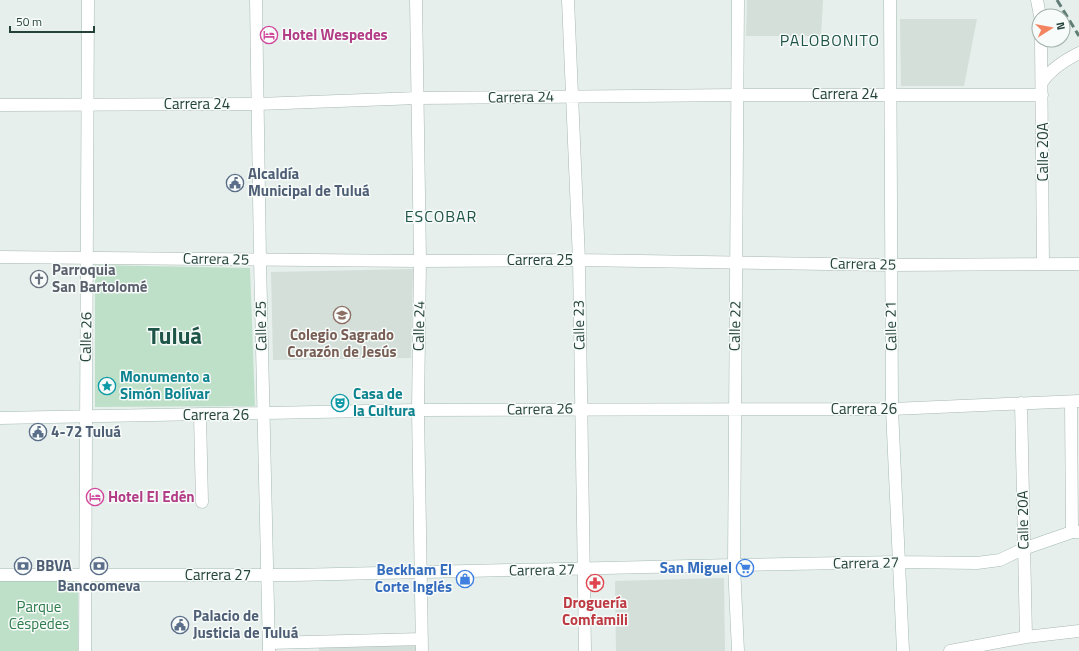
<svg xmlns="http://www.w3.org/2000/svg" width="1079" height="651" font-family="'Titillium Web',sans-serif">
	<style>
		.built { fill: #d4dfda }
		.green { fill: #bfe0c8 }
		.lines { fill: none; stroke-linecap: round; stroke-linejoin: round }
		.street-casing { stroke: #a8b8b2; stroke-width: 13 }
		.secondary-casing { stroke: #a4bbb3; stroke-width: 13 }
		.street { stroke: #fff; stroke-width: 12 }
		.secondary { stroke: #fff; stroke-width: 12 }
		.rail { stroke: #5f7d75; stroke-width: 3; stroke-dasharray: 8 4; stroke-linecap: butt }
		.labels { text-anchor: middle; stroke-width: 3; stroke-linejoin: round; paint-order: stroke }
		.hotel-label { font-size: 15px; font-weight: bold; fill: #b23c85; stroke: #f7fbf9; text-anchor: start }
		.street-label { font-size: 15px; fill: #24423a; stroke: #f7fbf9 }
		.service-label { font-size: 15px; font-weight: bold; fill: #4e5e75; stroke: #f7fbf9; text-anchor: start }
		.worship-label { font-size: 15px; font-weight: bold; fill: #5b616d; stroke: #f7fbf9; text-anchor: start }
		.education-label { font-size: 15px; font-weight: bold; fill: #785e54; stroke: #f7fbf9 }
		.culture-label { font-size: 15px; font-weight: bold; fill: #0d838f; stroke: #f7fbf9; text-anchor: start }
		.shop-label { font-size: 15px; font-weight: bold; fill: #366cbe; stroke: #f7fbf9; text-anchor: end }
		.health-label { font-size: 15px; font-weight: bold; fill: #be3a42; stroke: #f7fbf9 }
		.park-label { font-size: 15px; fill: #2d7a4b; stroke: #f7fbf9 }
		.neighbourhood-label { font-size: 16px; letter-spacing: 1px; fill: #1f5548; stroke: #f7fbf9 }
		.town-label { font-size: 23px; font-weight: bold; fill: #1f5548; stroke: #f7fbf9 }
	</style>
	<rect width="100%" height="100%" fill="#e6efeb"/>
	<path class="built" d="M747,0H823L821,36H746Z
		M900,19H977L964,86H901Z
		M413,269L411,358L273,360L271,272Z
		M724,578L725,651H616L615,581Z
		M319,646H416V651H319Z"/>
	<path class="green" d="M95,265L250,268L255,406L95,407Z
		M0,580L78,581V651H0Z"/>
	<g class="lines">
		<defs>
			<path id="street" d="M416,0L420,261L418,410L422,651
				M568,0L579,260L585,651
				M1037,0L1040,16
				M1041,40L1043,264
				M1042,82C1051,69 1065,60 1079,53
				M0,105L258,104L418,98L738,95H1042
				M0,257L420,261L579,260L891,265L1079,264
				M1071,402L1072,532
				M1021,403L1026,637
				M892,409L1079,401
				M200,415L202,502
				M269,643L422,639
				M950,651L1026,637L1079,631"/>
			<path id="secondary" d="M256,0L260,260L269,651
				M738,0L734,565L738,651
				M890,0L892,409L903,651
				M0,418L418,410L892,409
				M0,575H294L734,565L898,562L977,563L1000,560L1023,549L1072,532H1079
				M85,651L88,0"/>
		</defs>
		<use href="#street" class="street-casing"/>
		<use href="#secondary" class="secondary-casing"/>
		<use href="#street" class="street"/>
		<use href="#secondary" class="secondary"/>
		<path class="rail" d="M1057,0L1079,36"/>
	</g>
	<defs>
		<symbol id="hotel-ring" viewBox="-11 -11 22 22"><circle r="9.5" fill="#f7fbf9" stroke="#d1479c" stroke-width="1.5"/><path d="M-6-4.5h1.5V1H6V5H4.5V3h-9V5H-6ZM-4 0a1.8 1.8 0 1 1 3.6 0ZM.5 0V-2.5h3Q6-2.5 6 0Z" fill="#d1479c"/></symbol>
		<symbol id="civic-ring" viewBox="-11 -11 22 22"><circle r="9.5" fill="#f7fbf9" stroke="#5c6f8a" stroke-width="1.5"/><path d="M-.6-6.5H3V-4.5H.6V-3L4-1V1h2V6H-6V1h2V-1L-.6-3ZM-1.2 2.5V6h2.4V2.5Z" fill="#5c6f8a"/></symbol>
		<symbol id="church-ring" viewBox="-11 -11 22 22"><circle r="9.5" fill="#f7fbf9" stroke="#6b7280" stroke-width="1.5"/><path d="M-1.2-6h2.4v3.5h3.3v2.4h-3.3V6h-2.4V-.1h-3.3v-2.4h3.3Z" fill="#6b7280"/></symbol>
		<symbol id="school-ring" viewBox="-11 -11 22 22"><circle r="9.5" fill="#f7fbf9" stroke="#8d6e63" stroke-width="1.5"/><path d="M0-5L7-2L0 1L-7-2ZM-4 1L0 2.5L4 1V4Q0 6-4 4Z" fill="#8d6e63"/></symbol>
		<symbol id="sight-ring" viewBox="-11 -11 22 22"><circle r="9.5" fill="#f7fbf9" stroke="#0f9aa8" stroke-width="1.5"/><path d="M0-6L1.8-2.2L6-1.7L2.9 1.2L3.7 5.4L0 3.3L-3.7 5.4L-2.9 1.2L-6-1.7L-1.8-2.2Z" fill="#0f9aa8"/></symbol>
		<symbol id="theatre-ring" viewBox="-11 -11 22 22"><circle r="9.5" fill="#f7fbf9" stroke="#0f9aa8" stroke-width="1.5"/><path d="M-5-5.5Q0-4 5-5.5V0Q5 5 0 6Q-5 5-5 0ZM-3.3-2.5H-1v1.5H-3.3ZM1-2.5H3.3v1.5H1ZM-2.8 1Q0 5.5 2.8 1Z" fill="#0f9aa8"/></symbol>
		<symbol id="bank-ring" viewBox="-11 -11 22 22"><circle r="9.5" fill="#f7fbf9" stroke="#5c6f8a" stroke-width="1.5"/><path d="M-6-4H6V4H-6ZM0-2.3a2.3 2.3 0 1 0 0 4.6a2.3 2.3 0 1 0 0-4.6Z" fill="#5c6f8a"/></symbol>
		<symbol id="supermarket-ring" viewBox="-11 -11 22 22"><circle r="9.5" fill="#f7fbf9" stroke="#3f7fe0" stroke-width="1.5"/><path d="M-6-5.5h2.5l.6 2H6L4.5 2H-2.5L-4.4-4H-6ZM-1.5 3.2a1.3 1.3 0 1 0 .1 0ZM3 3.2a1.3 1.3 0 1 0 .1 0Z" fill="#3f7fe0"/></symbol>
		<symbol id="shop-ring" viewBox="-11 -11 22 22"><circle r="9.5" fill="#f7fbf9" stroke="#3f7fe0" stroke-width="1.5"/><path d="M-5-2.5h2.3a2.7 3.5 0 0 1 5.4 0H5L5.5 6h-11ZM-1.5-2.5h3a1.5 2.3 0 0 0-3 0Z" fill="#3f7fe0"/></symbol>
		<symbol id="pharmacy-ring" viewBox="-11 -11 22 22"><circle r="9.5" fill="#f7fbf9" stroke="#e0444e" stroke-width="1.5"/><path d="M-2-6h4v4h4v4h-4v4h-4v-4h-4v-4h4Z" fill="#e0444e"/></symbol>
	</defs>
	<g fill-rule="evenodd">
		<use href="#hotel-ring" x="259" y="25" width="20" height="20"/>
		<use href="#civic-ring" x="225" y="173" width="20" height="20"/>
		<use href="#church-ring" x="29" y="269" width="20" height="20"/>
		<use href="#school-ring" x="332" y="305" width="20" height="20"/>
		<use href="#sight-ring" x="97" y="376" width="20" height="20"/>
		<use href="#theatre-ring" x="330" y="393" width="20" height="20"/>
		<use href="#civic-ring" x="28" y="422" width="20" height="20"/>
		<use href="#hotel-ring" x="85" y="487" width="20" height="20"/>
		<use href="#bank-ring" x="13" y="556" width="20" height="20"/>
		<use href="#bank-ring" x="89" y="556" width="20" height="20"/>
		<use href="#supermarket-ring" x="735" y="558" width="20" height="20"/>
		<use href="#shop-ring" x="455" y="569" width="20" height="20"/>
		<use href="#pharmacy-ring" x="585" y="573" width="20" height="20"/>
		<use href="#civic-ring" x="170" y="615" width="20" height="20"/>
	</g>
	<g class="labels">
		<g class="hotel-label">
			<text x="282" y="40">Hotel Wespedes</text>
			<text x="108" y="502">Hotel El Edén</text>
		</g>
		<g class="street-label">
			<text x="845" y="99">Carrera 24</text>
			<text transform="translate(521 97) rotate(-1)" y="5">Carrera 24</text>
			<text x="197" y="109">Carrera 24</text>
			<text transform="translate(1043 152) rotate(-90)" y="5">Calle 20A</text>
			<text transform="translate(216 259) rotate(1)" y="5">Carrera 25</text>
			<text x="540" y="265">Carrera 25</text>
			<text transform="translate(863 264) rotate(1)" y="5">Carrera 25</text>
			<text transform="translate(579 325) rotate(-91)" y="5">Calle 23</text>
			<text transform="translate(261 326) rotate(-91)" y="5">Calle 25</text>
			<text transform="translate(419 326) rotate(-89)" y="5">Calle 24</text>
			<text transform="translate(735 326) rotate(-89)" y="5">Calle 22</text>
			<text transform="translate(891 326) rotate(-91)" y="5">Calle 21</text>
			<text transform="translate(86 337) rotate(-89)" y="5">Calle 26</text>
			<text transform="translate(540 409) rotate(-1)" y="5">Carrera 26</text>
			<text x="864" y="414">Carrera 26</text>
			<text x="216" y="420">Carrera 26</text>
			<text transform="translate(1023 520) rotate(-91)" y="5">Calle 20A</text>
			<text transform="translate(866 563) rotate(-1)" y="5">Carrera 27</text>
			<text transform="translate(542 570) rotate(-1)" y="5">Carrera 27</text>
			<text x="218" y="580">Carrera 27</text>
		</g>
		<g class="service-label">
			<text x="248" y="179">Alcaldía<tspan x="248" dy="17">Municipal de Tuluá</tspan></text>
			<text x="51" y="437">4-72 Tuluá</text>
			<text x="36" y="571">BBVA</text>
			<text x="99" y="591" text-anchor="middle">Bancoomeva</text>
			<text x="193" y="621">Palacio de<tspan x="193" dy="17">Justicia de Tuluá</tspan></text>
		</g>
		<g class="worship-label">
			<text x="52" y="275">Parroquia<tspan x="52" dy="17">San Bartolomé</tspan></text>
		</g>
		<g class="education-label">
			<text x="342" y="340">Colegio Sagrado<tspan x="342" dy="17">Corazón de Jesús</tspan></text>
		</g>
		<g class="culture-label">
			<text x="120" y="382">Monumento a<tspan x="120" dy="17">Simón Bolívar</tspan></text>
			<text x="353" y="399">Casa de<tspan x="353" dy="17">la Cultura</tspan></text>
		</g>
		<g class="shop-label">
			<text x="732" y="573">San Miguel</text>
			<text x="452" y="575">Beckham El<tspan x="452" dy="17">Corte Inglés</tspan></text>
		</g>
		<g class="health-label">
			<text x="595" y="608">Droguería<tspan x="595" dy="17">Comfamili</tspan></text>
		</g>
		<g class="park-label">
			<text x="39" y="612">Parque<tspan x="39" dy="17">Céspedes</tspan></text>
		</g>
		<g class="neighbourhood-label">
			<text x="830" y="46">PALOBONITO</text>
			<text x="441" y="222">ESCOBAR</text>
		</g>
		<g class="town-label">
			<text x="175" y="344">Tuluá</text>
		</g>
	</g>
	<g transform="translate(1051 28) rotate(79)"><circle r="19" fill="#f7fbf9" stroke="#a3b1ad"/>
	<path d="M0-3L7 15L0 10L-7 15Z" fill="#f4845f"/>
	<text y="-6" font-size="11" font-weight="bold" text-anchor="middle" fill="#24423a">N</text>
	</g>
	<path d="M10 26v6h84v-6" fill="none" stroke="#24423a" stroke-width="2"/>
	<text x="16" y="26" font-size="12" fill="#24423a" stroke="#f7fbf9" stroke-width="3" paint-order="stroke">50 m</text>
</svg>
